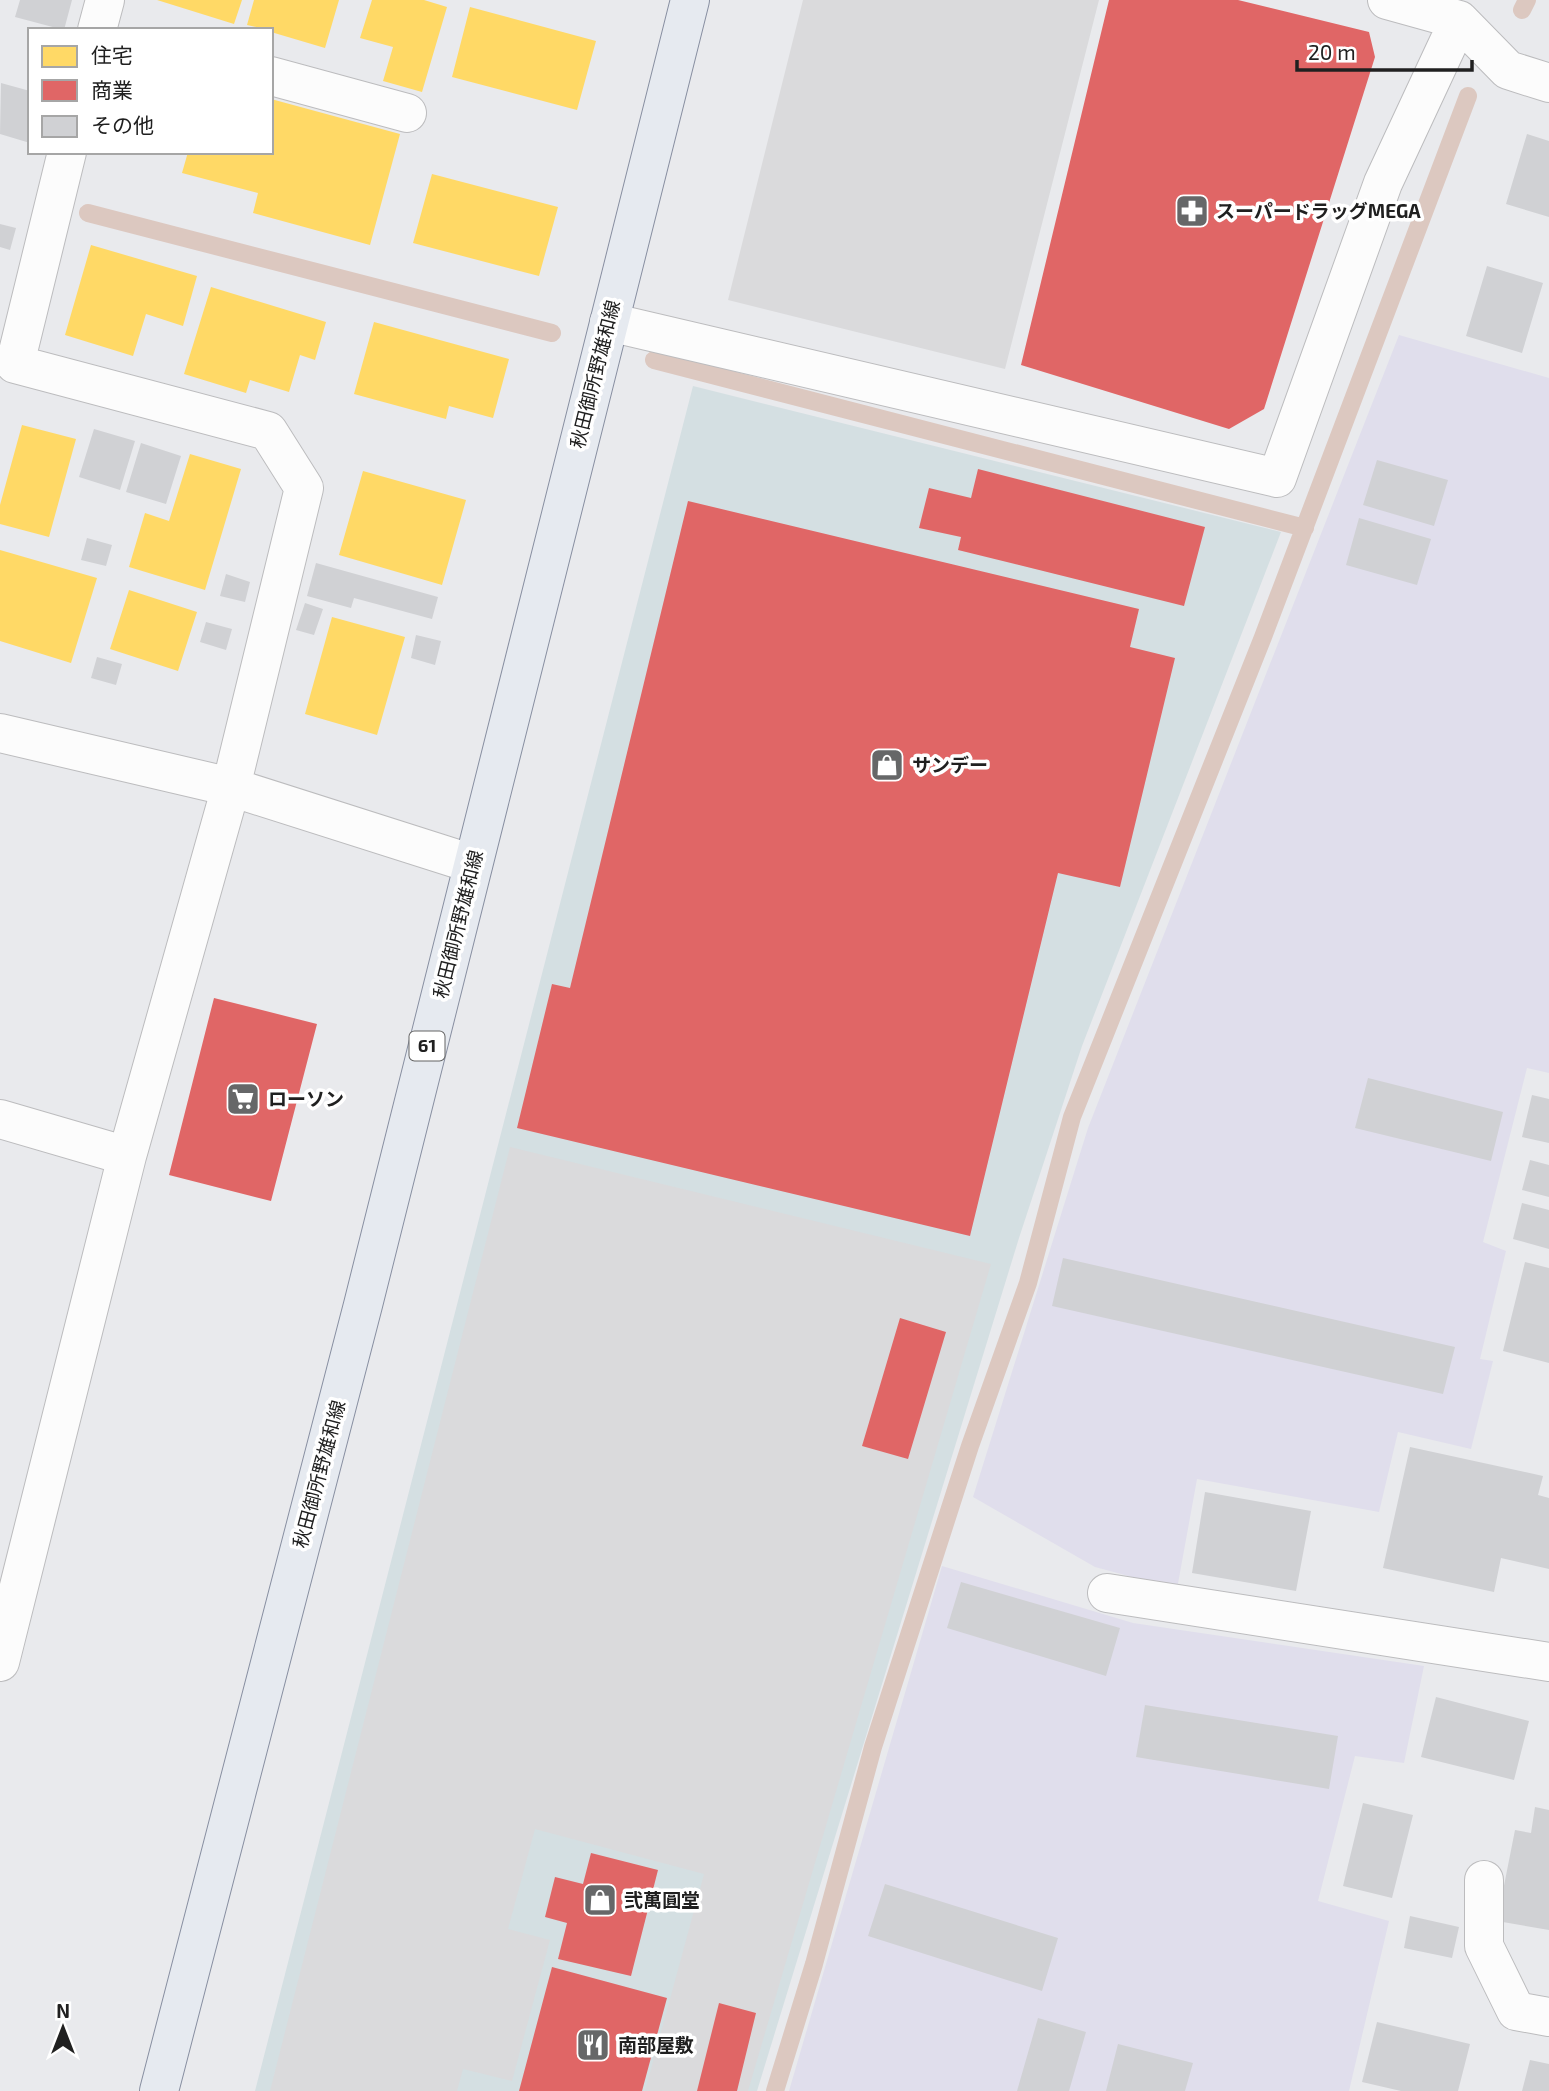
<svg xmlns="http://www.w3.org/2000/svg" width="1549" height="2091" font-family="'Exo 2','Noto Sans JP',sans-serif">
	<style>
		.commercial { fill: #d4dfe2 }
		.farmland { fill: #e0deec }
		.parking { fill: #dadadc }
		.homes { fill: #ffd966 }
		.shops { fill: #e06666 }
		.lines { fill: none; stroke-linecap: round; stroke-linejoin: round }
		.stream { stroke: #dcc8c0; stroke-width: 18 }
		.building { fill: #d0d1d4 }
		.minor-casing { stroke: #bcbcbe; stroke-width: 40 }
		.primary-casing { stroke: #888fa1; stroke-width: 40 }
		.minor { stroke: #fcfcfc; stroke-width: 38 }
		.primary { stroke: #e6eaf0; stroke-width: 38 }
		.labels { text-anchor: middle; stroke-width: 7; stroke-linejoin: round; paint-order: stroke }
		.shield { fill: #fff; stroke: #636363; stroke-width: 2 }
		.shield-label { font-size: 18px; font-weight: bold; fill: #202020 }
		.poi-label { font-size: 19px; font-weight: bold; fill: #202020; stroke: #fff; text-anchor: start }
		.street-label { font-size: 19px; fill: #202020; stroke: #fff }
	</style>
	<rect width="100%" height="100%" fill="#e9eaed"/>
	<path class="commercial" d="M693,386L1281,532L1082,1046L1019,1238L757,2091H255Z"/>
	<path class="farmland" d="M1399,335L1549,378V1073L1527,1068L1483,1242L1506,1251L1480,1359L1493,1361L1471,1449L1398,1432L1379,1512L1197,1479L1177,1589L1095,1567L973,1497L1088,1128Z
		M942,1566L1133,1623L1424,1666L1404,1763L1355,1756L1318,1901L1389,1921L1349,2091H789Z"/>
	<path class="parking" d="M803,0H1099L1005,369L728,300Z
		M510,1147L991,1264L748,2091H645L704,1874L535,1829L508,1929L550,1940L512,2081L463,2069L457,2091H270Z"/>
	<path class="homes" d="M157,0H242L234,24Z
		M254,0H339L325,48L271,32V30L247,25Z
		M372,0H424L447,7L422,92L383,81L393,47L360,38Z
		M470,7L596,41L577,110L452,77Z
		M271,99L400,134L370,245L253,213L258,193L182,173L188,152H271Z
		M432,174L558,207L539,276L413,243Z
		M91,245L197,276L183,326L146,314L133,356L65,335Z
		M211,287L326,322L315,360L300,355L289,392L250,380L246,393L184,374Z
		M374,322L509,359L493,418L449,406L446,419L354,394Z
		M22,425L76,439L49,537L0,524V505Z
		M190,454L241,469L205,590L129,567L145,513L169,521Z
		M363,471L466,500L442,585L339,555Z
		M0,550L97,578L71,663L0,641Z
		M129,590L197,612L178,671L110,649Z
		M332,617L405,637L377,735L305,714Z"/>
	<path class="shops" d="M1109,0H1238L1369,32L1375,57L1264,409L1229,429L1021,365Z
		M978,469L1205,527L1184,606L958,550L961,537L919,528L929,488L971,498Z
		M688,501L1139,609L1130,647L1175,658L1120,887L1058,873L970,1236L517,1128L552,984L570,988Z
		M214,998L317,1024L271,1201L169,1175Z
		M900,1318L946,1332L908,1459L862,1446Z
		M591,1853L658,1870L631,1976L558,1959L567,1923L545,1917L555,1877L583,1884Z
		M552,1967L667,1998L642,2091H519Z
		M719,2003L756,2013L737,2091H697Z"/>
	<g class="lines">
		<path class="stream" d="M1522,10L1527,0
			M88,213L552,333
			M654,360L1305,528
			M775,2091L814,1964L873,1747L970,1446L1028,1283L1072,1117L1263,637L1468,96"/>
	</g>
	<path class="building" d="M20,0H72L64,30L15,17Z
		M1,83L30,91V143L0,134Z
		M1527,134L1549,141V217L1506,204Z
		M0,224L16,228L10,250L0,247Z
		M1487,266L1543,283L1522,353L1466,336Z
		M94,429L135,441L120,490L79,477Z
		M141,443L181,456L166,504L126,492Z
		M1377,460L1448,480L1434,526L1363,505Z
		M1359,518L1431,539L1417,585L1346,565Z
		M87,538L112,545L106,566L81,560Z
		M316,563L438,597L432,619L354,598L351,608L307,596Z
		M226,574L250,582L245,602L220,596Z
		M305,603L323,609L314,635L296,630Z
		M206,622L232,629L226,650L200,642Z
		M416,635L441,641L435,665L411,658Z
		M97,657L122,664L116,685L91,678Z
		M1368,1078L1503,1112L1491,1161L1355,1128Z
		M1532,1095L1549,1099V1143L1522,1137Z
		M1530,1160L1549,1165V1197L1522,1190Z
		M1522,1203L1549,1210V1249L1513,1239Z
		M1063,1258L1455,1347L1443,1394L1052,1306Z
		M1525,1262L1549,1268V1363L1503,1351Z
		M1410,1447L1543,1476L1538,1495L1549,1498V1569L1501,1558L1494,1592L1383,1568Z
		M1205,1492L1311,1511L1296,1591L1192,1573Z
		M961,1582L1120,1628L1106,1676L947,1628Z
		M1436,1697L1529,1721L1514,1780L1421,1757Z
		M1145,1705L1338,1736L1329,1789L1136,1757Z
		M1363,1803L1413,1815L1392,1898L1343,1886Z
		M1535,1807L1549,1810V1930L1497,1921L1515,1830L1531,1833Z
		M885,1884L1058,1938L1042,1991L868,1936Z
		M1410,1916L1459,1927L1452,1958L1404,1948Z
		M1038,2018L1086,2032L1069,2091H1017Z
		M1377,2022L1470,2044L1458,2091H1401L1362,2082Z
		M1118,2044L1193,2063L1185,2091H1106Z
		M1530,2060L1549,2064V2091H1522Z"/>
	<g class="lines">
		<defs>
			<path id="minor" d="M1387,0L1459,20L1508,70L1549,83
				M97,30L105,0
				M271,76L407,113
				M609,322L1277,478L1383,183L1459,20
				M0,733L231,787L473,864
				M0,1119L127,1156
				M1107,1593L1549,1662
				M0,1662L127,1156L231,787L304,488L268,431L15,364L67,152
				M1484,1880V1946L1516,2011L1549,2017"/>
			<path id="primary" d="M159,2091L363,1305L690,0"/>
		</defs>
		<use href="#minor" class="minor-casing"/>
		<use href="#primary" class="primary-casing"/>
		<use href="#minor" class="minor"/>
		<use href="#primary" class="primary"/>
	</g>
	<defs>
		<symbol id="pharmacy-square" viewBox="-11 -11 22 22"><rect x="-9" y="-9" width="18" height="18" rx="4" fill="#666768" stroke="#fff"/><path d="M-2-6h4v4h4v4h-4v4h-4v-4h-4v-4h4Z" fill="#fff"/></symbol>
		<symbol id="shop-square" viewBox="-11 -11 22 22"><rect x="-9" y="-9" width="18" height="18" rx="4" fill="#666768" stroke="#fff"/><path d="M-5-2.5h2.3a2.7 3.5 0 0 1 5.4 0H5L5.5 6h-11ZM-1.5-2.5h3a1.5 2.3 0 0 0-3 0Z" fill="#fff"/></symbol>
		<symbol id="supermarket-square" viewBox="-11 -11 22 22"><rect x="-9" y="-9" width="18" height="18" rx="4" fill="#666768" stroke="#fff"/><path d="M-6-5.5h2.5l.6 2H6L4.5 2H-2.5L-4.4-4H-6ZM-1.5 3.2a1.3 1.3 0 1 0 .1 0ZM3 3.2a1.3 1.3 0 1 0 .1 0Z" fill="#fff"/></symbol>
		<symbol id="restaurant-square" viewBox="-11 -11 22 22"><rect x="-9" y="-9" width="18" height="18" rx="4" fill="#666768" stroke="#fff"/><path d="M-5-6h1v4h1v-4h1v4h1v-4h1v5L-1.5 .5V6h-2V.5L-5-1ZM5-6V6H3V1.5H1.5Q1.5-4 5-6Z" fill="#fff"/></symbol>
	</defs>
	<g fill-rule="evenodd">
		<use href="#pharmacy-square" x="1173" y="192" width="38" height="38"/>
		<use href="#shop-square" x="868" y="746" width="38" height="38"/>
		<use href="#supermarket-square" x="224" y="1080" width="38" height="38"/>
		<use href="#shop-square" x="581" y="1881" width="38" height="38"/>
		<use href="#restaurant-square" x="574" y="2026" width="38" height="38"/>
	</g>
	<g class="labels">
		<rect class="shield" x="409.5" y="1031.5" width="35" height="29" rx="5"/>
		<g class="shield-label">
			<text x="427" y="1052">61</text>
		</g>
		<g class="poi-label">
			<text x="1216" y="218">スーパードラッグMEGA</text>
			<text x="912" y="772">サンデー</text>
			<text x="268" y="1106">ローソン</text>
			<text x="624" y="1907">弐萬圓堂</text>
			<text x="618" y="2052">南部屋敷</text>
		</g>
		<g class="street-label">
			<text transform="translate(595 374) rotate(-76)" y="7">秋田御所野雄和線</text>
			<text transform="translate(458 924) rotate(-76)" y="7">秋田御所野雄和線</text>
			<text transform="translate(319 1474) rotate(-75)" y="7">秋田御所野雄和線</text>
		</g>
	</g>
	<rect x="28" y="28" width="245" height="126" fill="#ffffff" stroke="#a6a6a6" stroke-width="2"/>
	<rect x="42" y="46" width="35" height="21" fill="#ffd966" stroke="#a6a6a6" stroke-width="2"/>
	<text x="91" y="63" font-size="21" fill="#202020">住宅</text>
	<rect x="42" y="80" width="35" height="21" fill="#e06666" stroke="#a6a6a6" stroke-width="2"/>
	<text x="91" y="98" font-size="21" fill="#202020">商業</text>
	<rect x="42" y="116" width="35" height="21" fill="#d0d1d4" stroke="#a6a6a6" stroke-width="2"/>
	<text x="91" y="133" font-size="21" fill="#202020">その他</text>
	<g transform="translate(63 2028)" stroke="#ffffff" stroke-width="5" paint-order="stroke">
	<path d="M0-5L12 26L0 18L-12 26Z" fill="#202020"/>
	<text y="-10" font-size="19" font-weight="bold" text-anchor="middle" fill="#202020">N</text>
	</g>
	<path d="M1297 60v10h175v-10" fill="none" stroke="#202020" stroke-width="3.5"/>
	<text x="1308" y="60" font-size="21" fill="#202020" stroke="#ffffff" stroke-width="5" paint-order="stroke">20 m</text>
</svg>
